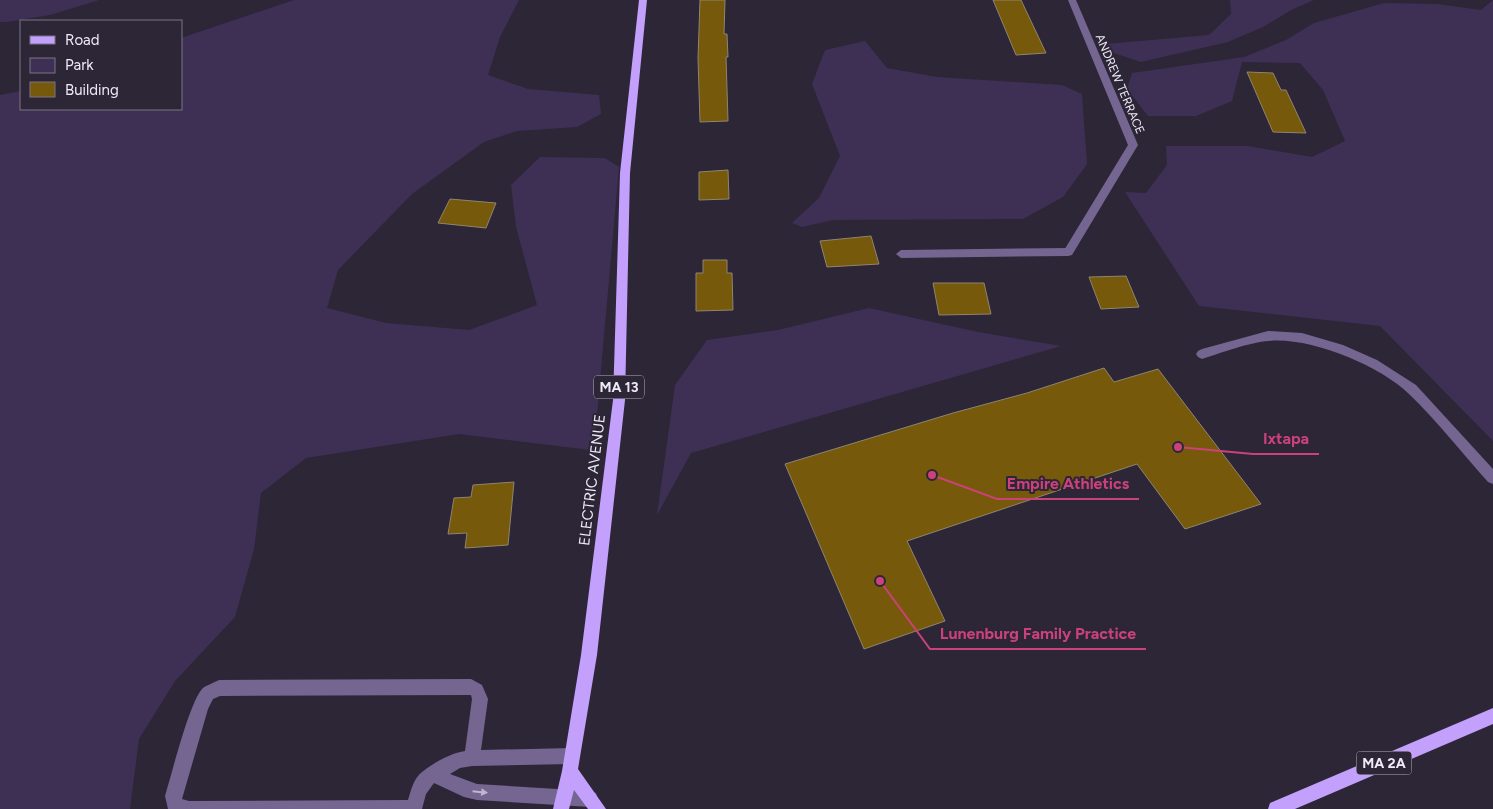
<svg xmlns="http://www.w3.org/2000/svg" width="1493" height="809" font-family="Figtree,sans-serif">
	<style>
		.green { fill: #3e3055 }
		.building { fill: #76590a; stroke: #8f8570 }
		.lines { fill: none; stroke-linecap: round; stroke-linejoin: round }
		.lane { fill: #756591; fill-rule: evenodd }
		.street { fill: #756591; fill-rule: evenodd }
		.primary { fill: #c2a0fb; fill-rule: evenodd }
		.oneway { fill: #beb5ce }
		.labels { text-anchor: middle; stroke-width: 4; stroke-linejoin: round; paint-order: stroke }
		.far-street-label { font-size: 12px; fill: #eeeaf6; stroke: #2c2637 }
		.shield { fill: #2c2637; stroke: #b4afbd; stroke-width: 1 }
		.shield-label { font-size: 14px; font-weight: bold; fill: #eeeaf6 }
		.street-label { font-size: 15px; fill: #eeeaf6; stroke: #2c2637 }
		.leader { fill: none; stroke: #cb427a; stroke-width: 2 }
		.callout-dot { fill: #cb427a; stroke: #2c2637; stroke-width: 2 }
		.callout-label { font-size: 16px; text-anchor: middle; font-weight: bold; fill: #cb427a; stroke: #2c2637; stroke-width: 4; stroke-linejoin: round; paint-order: stroke }
	</style>
	<rect width="100%" height="100%" fill="#2c2637"/>
	<path class="green" d="M0,0H99L50,15L7,22H0Z
		M294,0H519L500,37L488,75L528,89L599,95L601,114L577,127L517,131L484,142L412,194L338,270L327,308L386,323L469,330L537,305L516,227L511,185L540,157L605,158L619,167L596,426L591,450L459,434L306,458L261,493L254,549L235,617L175,681L139,739L130,809H0V95L21,91V109H181V38Z
		M1230,0H1314L1293,9L1263,27L1228,42L1141,62L1114,53L1106,44L1209,35L1231,14Z
		M1493,0V441L1380,326L1199,306L1125,192L1146,193L1167,165L1166,146H1248L1312,157L1345,141L1323,90L1300,63L1242,62L1232,101L1196,116H1148L1127,89L1132,73L1244,57L1286,40L1314,23L1384,3L1437,4L1481,10Z
		M865,41L887,68L937,77L1062,85L1082,94L1087,164L1063,197L1023,219L833,220L802,227L792,223L819,198L840,156L812,84L825,50Z
		M869,308L978,332L1061,346L691,453L657,515L675,385L707,340L778,330Z"/>
	<path class="building" d="M700,0H725L724,34H727L728,57H726L728,121L700,122L698,58Z
		M993,0H1021L1046,53L1016,55Z
		M1247,72L1273,73L1281,90H1286L1306,133L1273,132Z
		M728,170L729,199L699,200V172Z
		M450,199L496,203L486,228L438,223Z
		M871,236L879,264L827,267L820,241Z
		M703,260H727V273H732L733,310L696,311V273H703Z
		M1126,276L1139,307L1101,309L1089,277Z
		M933,283H984L991,314L939,315Z
		M1104,368L1114,382L1158,369L1261,504L1185,529L1137,464L907,541L945,621L864,649L785,464L953,413L1027,393Z
		M514,482L508,545L465,548L467,533L448,534L454,498L471,497L473,485Z"/>
	<g class="lines">
		<path class="lane" d="M1068,248L1073,252L1068,256L901,258L896,254L901,250Z
			M1268,331L1302,333L1343,345L1377,360L1416,385L1493,469V484L1488,482C1462,453 1437,421 1409,394C1379,365 1310,337 1269,341C1250,342 1221,353 1202,359L1198,357L1196,354L1198,351L1202,349Z
			M471,679L482,685L488,699L481,750L572,748L578,750L580,756L578,762L572,764L472,766L460,768L450,774L477,784L590,791L596,793L598,799L596,805L590,807L477,800L464,797L434,783L426,794L422,809H168L165,796C172,773 189,704 202,689C206,685 214,683 219,680ZM471,695L472,699L465,751C451,753 433,763 422,772C414,778 411,790 408,800L189,801L182,799L208,709L213,699L220,696Z"/>
		<path class="street" d="M1068,0H1076L1138,145L1072,255L1068,256L1063,252L1128,145Z"/>
		<path class="primary" d="M639,0H647L630,173L625,400L597,655L578,769L606,809H588L574,790L569,809H553L562,771L581,655L613,400L620,173Z
			M1493,708V724L1295,809H1268L1270,803Z"/>
	</g>
	<defs><path id="oneway-solid" d="M-6-.8H1V-3.2L6.5 0L1 3.2V.8H-6Z" transform="scale(1.25)"/></defs>
	<use class="oneway" href="#oneway-solid" transform="translate(480 792) rotate(6)"/>
	<g class="labels">
		<g class="far-street-label">
			<text transform="translate(1120 84) rotate(67)" y="4">ANDREW TERRACE</text>
		</g>
		<g class="shield">
			<rect x="594" y="375.5" width="50" height="23" rx="4"/>
			<rect x="1356.5" y="751.5" width="55" height="23" rx="4"/>
		</g>
		<g class="shield-label">
			<text x="619" y="392">MA 13</text>
			<text x="1384" y="768">MA 2A</text>
		</g>
		<g class="street-label">
			<text transform="translate(592 480) rotate(-83)" y="5">ELECTRIC AVENUE</text>
		</g>
	</g>
	<path class="leader" d="M1178 447L1253 454H1319M932 475L997 499H1139M880 581L930 649H1146"/>
	<g class="callout-dot">
		<circle cx="1178" cy="447" r="5"/>
		<circle cx="932" cy="475" r="5"/>
		<circle cx="880" cy="581" r="5"/>
	</g>
	<g class="callout-label">
		<text x="1286" y="444">Ixtapa</text>
		<text x="1068" y="489">Empire Athletics</text>
		<text x="1038" y="639">Lunenburg Family Practice</text>
	</g>
	<rect x="20" y="20" width="162" height="90" fill="#2c2637" stroke="#7a7483"/>
	<rect x="30" y="36" width="25" height="8" fill="#c2a0fb" stroke="#7a7483"/>
	<text x="65" y="45" font-size="15" fill="#eeeaf6">Road</text>
	<rect x="30" y="58" width="25" height="15" fill="#3e3055" stroke="#7a7483"/>
	<text x="65" y="70" font-size="15" fill="#eeeaf6">Park</text>
	<rect x="30" y="82" width="25" height="15" fill="#76590a" stroke="#7a7483"/>
	<text x="65" y="95" font-size="15" fill="#eeeaf6">Building</text>
</svg>
